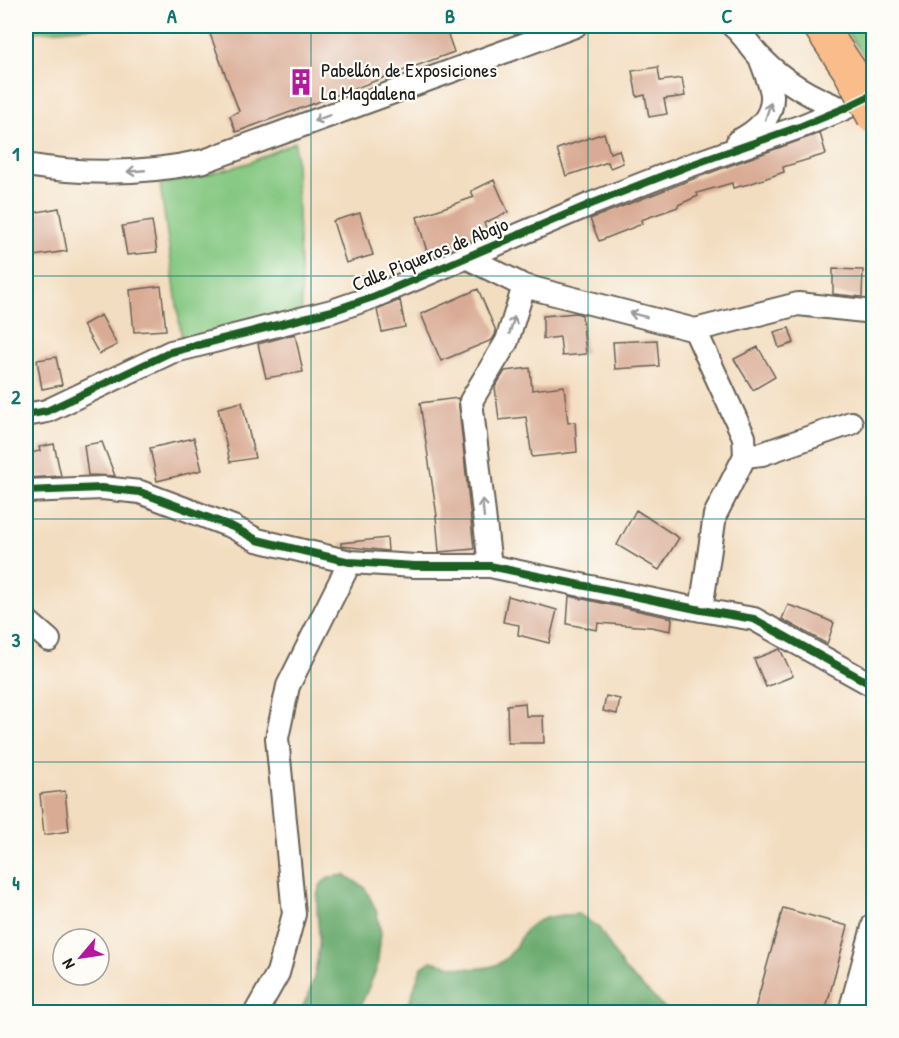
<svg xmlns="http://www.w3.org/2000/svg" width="899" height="1038" font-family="'Patrick Hand',sans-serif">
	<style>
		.green { fill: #85c882; stroke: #50724f; stroke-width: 1.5 }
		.forest { fill: #6cac70; stroke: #446446; stroke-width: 1.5 }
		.building { fill: #d9ab94 }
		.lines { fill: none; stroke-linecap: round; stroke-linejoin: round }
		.minor-casing { stroke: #676055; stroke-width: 26 }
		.minor { stroke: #fff; stroke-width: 22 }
		.highway-bridge-casing { stroke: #676055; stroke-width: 36; stroke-linecap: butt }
		.highway-bridge { stroke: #f9bc8a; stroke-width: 33 }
		.cycleway-casing { stroke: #fdfcf7; stroke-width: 11 }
		.cycleway { stroke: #1b5e20; stroke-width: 8 }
		.oneway { stroke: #999 }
		.grid { fill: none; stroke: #0f766e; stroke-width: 1.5; stroke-opacity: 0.55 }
		.labels { text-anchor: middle; stroke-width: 4.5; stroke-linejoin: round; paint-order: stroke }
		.poi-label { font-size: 20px; fill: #1c1c1c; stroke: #fdfcf7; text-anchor: start }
		.street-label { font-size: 20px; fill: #1c1c1c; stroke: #fdfcf7 }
		.neatline { fill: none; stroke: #0f766e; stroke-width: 2 }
		.grid-label { font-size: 20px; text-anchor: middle; font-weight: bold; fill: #0f766e }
	</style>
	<rect width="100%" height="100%" fill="#fdfcf7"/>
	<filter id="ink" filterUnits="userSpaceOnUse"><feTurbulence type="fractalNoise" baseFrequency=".0167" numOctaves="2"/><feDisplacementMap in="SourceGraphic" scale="12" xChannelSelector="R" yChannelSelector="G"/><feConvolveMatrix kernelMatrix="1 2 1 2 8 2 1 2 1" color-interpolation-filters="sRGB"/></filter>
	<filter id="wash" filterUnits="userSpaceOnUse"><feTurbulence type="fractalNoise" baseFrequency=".008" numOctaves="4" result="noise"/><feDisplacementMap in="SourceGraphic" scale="24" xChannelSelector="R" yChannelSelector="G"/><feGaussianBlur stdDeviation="1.35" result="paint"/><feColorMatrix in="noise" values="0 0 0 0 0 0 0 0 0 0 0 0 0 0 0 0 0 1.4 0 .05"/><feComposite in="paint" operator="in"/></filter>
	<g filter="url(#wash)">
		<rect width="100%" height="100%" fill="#f3ddc0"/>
		<path class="green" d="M26,26H106L26,33Z
			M843,26H873V69Z
			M295,142L302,311L182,340L160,184L198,177L248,163Z"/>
		<path class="forest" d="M345,875L365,888L376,910L381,933L377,968L358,1012H299C313,991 316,971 319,946C321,929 311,894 323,882C329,876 337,876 345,875Z
			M579,914L599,928L624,969L669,1012H406L421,968L431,961C451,966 480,974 500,963C510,957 515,947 521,937C533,916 556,915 579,914Z"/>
		<g id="blocks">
			<path class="building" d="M207,26H445L454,52L236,132L230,116L239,111Z
				M658,67L660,81L682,78L685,96L664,99L667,114L649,117L645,95L637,97L632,71Z
				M604,133L610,153L619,150L623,163L610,168L608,162L566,176L557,149Z
				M820,133L826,154L783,167L784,172L749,184L733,188L732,183L697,193L698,196L678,205V207L641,220L642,224L599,241L590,219L693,179Z
				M494,180L508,212L484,223L489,233L429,259L417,217L474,197L471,191Z
				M59,208L67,251L34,256L27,214Z
				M360,213L373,255L346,263L333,221Z
				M152,221L157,252L127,255L122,226Z
				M833,269L863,270L862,297L833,294Z
				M161,286L166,330L134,332L130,290Z
				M478,289L496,331L495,335L492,340L441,361L421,314Z
				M400,300L405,327L382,332L377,310Z
				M576,313L582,315L586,354L562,356L560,337L543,339V316Z
				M101,315L117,345L99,354L83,325Z
				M789,328L794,343L779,348L774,332Z
				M295,334L303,372L266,378L258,344Z
				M657,340L659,366L615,369L613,342Z
				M758,347L775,377L753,390L734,359Z
				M56,357L62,385L42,389L37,360Z
				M530,368L532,390L564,386L568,423L575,422L577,452L532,457L526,417L499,420L495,387L505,371Z
				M458,398L474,549L439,552L436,516H437L420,403Z
				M242,402L255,458L230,462L218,408Z
				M194,438L202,470L157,481L150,448Z
				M102,442L115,476L88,475L84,445Z
				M54,444L61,476L26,478V454L40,451L39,447Z
				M636,510L679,538L659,570L617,545Z
				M387,538L388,551L341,546V543Z
				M508,596L557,610L549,643L518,635L519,625L503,622Z
				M569,596L672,618L671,631L651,627L598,623L597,630L567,624Z
				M788,605L810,612L834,623L827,644L782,619Z
				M780,649L793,676L766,687L754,659Z
				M606,696L620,699L617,714L603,711Z
				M525,703L526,716H543L544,743H508L507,705Z
				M65,791L69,831L44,835L40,794Z
				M783,908L848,926L825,1012H754Z"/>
		</g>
	</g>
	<g filter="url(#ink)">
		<use href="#blocks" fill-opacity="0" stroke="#676055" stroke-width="1.5"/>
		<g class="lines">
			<defs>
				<path id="minor" d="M733,26C745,36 750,47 760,57C784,82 812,98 843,109
					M738,141C754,133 772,119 772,98C773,89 763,67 760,57
					M26,165C85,175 145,174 204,161L575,26
					M468,258L524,286L695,330L798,304L874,312
					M695,330L744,437L745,456L715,515L701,610
					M26,415L47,411L171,352L332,311L373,297L591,204L688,166L802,126L843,109L874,94
					M745,456L762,454L851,423
					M26,491L102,488L140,492L233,527L257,540L350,562L415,566H490L701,610L754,619L874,686
					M490,566L471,401L507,341L524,286
					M26,620L49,640
					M256,1012L278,973L294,914L277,738L288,686L350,562
					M850,1012L874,924"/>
			</defs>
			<use href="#minor" class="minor-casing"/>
			<use href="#minor" class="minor"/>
			<defs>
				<path id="highway-bridge" d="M820,26L850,71L874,117"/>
			</defs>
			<use href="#highway-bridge" class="highway-bridge-casing"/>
			<use href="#highway-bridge" class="highway-bridge"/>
			<defs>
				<path id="cycleway" d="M26,415L47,411L171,352L332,311L373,297L591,204L688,166L802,126L843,109L874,94
					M26,491L102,488L140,492L233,527L257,540L350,562L415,566H490L701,610L754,619L874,686"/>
			</defs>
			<use href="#cycleway" class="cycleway-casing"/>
			<use href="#cycleway" class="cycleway"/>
		</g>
		<defs><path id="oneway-shaft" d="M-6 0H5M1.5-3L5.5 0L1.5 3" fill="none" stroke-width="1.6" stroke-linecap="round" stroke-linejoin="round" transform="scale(1.5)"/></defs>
		<g class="oneway">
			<use href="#oneway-shaft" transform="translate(768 111) rotate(-72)"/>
			<use href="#oneway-shaft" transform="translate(322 118) rotate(160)"/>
			<use href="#oneway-shaft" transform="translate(136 171) rotate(175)"/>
			<use href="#oneway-shaft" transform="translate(638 315) rotate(-166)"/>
			<use href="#oneway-shaft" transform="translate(512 325) rotate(-73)"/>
			<use href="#oneway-shaft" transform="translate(483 508) rotate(-96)"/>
		</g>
	</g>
	<path class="grid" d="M311,26V1012M588,26V1012M26,276H874M26,519H874M26,762H874"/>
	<defs>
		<symbol id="building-bare" viewBox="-9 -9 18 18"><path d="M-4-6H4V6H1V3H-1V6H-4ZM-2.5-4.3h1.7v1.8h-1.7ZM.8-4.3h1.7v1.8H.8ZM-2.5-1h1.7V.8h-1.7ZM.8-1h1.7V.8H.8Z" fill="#b5179e" stroke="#fdfcf7" stroke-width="2.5" paint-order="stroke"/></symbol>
	</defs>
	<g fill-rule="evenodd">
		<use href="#building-bare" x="282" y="63" width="38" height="38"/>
	</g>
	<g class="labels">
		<g class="poi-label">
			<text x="321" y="77">Pabellón de Exposiciones<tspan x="321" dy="23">La Magdalena</tspan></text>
		</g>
		<g class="street-label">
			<text transform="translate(430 254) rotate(-22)" y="7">Calle Piqueros de Abajo</text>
		</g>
	</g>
	<rect width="899" height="1038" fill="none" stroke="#fdfcf7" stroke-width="66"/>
	<g transform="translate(81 957) rotate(241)"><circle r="28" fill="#fdfcf7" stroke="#a3a29f" stroke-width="1.5"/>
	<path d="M0-4.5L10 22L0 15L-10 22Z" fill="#b5179e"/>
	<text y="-9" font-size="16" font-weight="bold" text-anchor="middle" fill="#1c1c1c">N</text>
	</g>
	<rect x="33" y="33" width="833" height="972" class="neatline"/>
	<g class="grid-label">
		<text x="172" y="23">A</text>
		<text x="450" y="23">B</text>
		<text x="727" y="23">C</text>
		<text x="16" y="161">1</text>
		<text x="16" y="404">2</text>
		<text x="16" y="647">3</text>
		<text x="16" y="890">4</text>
	</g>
</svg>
